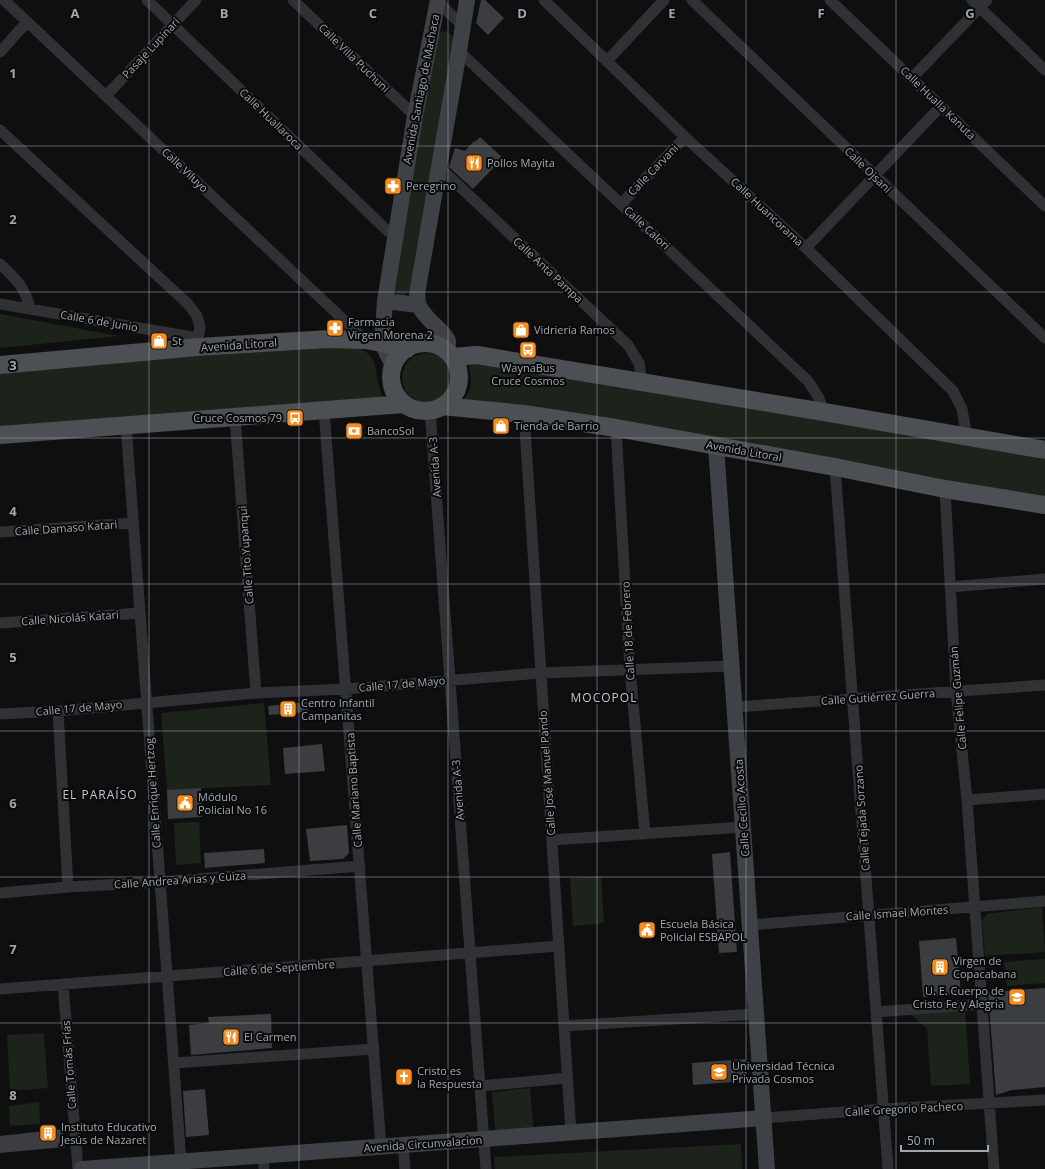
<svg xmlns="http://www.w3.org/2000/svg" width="1045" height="1169" font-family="'Open Sans',sans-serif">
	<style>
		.green { fill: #1b231b }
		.building { fill: #3b3d40 }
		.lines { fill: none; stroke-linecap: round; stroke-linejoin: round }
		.street { stroke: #303135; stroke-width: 11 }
		.secondary { stroke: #3e4145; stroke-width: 16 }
		.primary { stroke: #4c4f54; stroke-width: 18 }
		.grid { fill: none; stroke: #9fa8b2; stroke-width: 1; stroke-opacity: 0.55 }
		.labels { text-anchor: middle; stroke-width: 4; stroke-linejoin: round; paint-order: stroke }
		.street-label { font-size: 11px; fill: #9fa8b2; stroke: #0a0a0b }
		.poi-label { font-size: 11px; fill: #9fa8b2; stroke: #0a0a0b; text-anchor: start }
		.neighbourhood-label { font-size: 12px; letter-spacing: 1px; fill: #c0c6ce; stroke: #0a0a0b }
		.grid-label { font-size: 13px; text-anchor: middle; font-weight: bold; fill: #9fa8b2; stroke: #0a0a0b; stroke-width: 4; stroke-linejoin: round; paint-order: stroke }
	</style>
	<rect width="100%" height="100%" fill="#0f0f10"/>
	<path class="green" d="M442,31C449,32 451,34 454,39L410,290L405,295H398L394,292L435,36Z
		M0,314L119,336L0,348Z
		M356,347C376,354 375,365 378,383C380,389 382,395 384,402L0,431V371L259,352Z
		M402 378a25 25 0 1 1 50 0a25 25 0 1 1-50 0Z
		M467,361L1045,458V499L464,399C474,388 472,374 467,361Z
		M264,703L271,785L167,790L161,713Z
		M199,822L201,863L176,865L174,823Z
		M601,876L604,923L573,926L570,878Z
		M1042,907L1045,952L985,956L982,920L987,914Z
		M1045,959V983L1007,986L1004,962Z
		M965,1010L970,1084L931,1086L927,1028L910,1014Z
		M44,1033L48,1088L10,1091L7,1035Z
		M530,1088L534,1133L496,1138L492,1092Z
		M39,1102L40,1124L10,1126L9,1106Z
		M741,1144L742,1169H495L494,1157Z"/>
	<path class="building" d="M481,0H485L504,18L488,35L476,23Z
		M480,137L503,158L473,189L449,167L455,148L465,151L474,141L475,142Z
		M307,702L308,712L269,715L268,706Z
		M322,744L325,771L285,774L283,748Z
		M201,788L202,817L168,819L167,790Z
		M347,825L349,853L343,859L310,861L306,829Z
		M264,849L265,863L205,868L204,853Z
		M730,852L737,952L719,953L712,854Z
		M956,938L961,993L923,997L919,941Z
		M1045,988V1087L1012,1090L996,1095L988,992Z
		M271,1014L272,1048L191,1055L189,1025L209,1023L208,1017Z
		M745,1059L747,1081L693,1085L692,1063Z
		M205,1089L209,1135L186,1137L183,1091Z
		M63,1129L65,1147L0,1153V1136Z"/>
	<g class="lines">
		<path class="street" d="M4,0L365,340
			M147,0L395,238
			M293,0L415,116
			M436,0L463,26
			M544,0L685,137L806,248L953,391L962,409L967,438
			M692,0L1045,338
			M830,0L1045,206
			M972,0L1045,70
			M459,51L808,381L819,398L824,412
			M0,52L27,22
			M607,61L664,0
			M912,78L987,0
			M106,96L196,0
			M0,130L188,304L197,316L200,327L198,338V347
			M439,167L628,345L639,363L642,382
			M621,204L685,137
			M806,248L941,106
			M0,264C15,278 26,288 30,309
			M0,304L198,338
			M324,410L381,1147
			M430,410L486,1169
			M524,414L571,1133
			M235,417L256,693
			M126,425L181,1162
			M616,428L630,670L645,834
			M835,467L888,1169
			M945,489L956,691L967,800L994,1169
			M0,532L133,523
			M950,587L1045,579
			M0,623L140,613
			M735,707L1045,685
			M58,711L68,887
			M0,714L58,711L256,693L346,689L540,673L732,666
			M967,800L1045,794
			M552,840L743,827
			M0,893L68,887L160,882L360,866
			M750,925L1045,901
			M63,984L78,1169
			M0,989L559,946
			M876,1012L982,1004
			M564,1026L756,1014
			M174,1063L374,1049
			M480,1086L567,1078
			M764,1118L883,1109L1045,1100
			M403,1145L405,1169
			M263,1155L264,1169"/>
		<path class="secondary" d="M385,301L418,305
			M445,350C446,348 449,344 448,341C446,333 424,318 419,306C417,303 418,298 417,294L459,51L467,0
			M393,366L382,343L385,301L415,116L438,0
			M716,446L767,1169
			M82,1169L764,1118"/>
		<path class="primary" d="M391 377a34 34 0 1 1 68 0a34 34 0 1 1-68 0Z
			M452,357L477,355L824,412L1045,450
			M0,365L198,347L330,339L365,340L382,343L407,349
			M442,406L524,414L616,428L835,467L945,489L1045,505
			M0,435L404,404"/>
	</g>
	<path class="grid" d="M149,0V1169M299,0V1169M448,0V1169M597,0V1169M746,0V1169M896,0V1169M0,146H1045M0,292H1045M0,438H1045M0,584H1045M0,731H1045M0,877H1045M0,1023H1045"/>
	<defs>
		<symbol id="restaurant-square" viewBox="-11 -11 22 22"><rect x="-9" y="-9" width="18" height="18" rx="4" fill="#f58e22" stroke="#0a0a0b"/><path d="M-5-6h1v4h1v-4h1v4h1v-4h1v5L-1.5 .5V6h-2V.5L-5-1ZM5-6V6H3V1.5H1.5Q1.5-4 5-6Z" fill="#fff"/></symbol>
		<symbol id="pharmacy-square" viewBox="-11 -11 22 22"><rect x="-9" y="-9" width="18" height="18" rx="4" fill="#f58e22" stroke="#0a0a0b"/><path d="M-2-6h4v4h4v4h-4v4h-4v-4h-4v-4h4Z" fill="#fff"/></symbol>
		<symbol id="shop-square" viewBox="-11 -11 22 22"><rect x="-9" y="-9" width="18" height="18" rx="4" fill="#f58e22" stroke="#0a0a0b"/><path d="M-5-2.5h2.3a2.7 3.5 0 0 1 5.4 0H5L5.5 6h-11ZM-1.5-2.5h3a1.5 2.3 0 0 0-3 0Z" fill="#fff"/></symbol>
		<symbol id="bus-square" viewBox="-11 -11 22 22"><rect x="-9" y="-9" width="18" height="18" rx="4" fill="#f58e22" stroke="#0a0a0b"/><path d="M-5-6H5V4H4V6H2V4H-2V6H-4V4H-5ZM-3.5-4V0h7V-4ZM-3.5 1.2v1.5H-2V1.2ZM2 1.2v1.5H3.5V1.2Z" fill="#fff"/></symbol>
		<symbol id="bank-square" viewBox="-11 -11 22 22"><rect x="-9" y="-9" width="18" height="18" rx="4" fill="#f58e22" stroke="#0a0a0b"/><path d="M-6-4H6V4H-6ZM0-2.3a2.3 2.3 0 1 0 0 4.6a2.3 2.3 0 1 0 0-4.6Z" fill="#fff"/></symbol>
		<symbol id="building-square" viewBox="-11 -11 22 22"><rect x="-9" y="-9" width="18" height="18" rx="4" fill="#f58e22" stroke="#0a0a0b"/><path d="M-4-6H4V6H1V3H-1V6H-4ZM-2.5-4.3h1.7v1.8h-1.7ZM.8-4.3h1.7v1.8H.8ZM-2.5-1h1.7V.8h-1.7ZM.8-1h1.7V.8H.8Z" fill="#fff"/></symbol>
		<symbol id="civic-square" viewBox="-11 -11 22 22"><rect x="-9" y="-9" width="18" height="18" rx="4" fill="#f58e22" stroke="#0a0a0b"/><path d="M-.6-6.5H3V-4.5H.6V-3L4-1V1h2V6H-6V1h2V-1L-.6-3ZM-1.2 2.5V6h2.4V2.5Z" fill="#fff"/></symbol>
		<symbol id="school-square" viewBox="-11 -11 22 22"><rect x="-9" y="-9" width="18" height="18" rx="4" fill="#f58e22" stroke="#0a0a0b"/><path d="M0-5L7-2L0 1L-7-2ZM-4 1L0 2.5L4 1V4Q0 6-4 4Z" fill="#fff"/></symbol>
		<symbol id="university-square" viewBox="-11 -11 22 22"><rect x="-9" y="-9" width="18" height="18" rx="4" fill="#f58e22" stroke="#0a0a0b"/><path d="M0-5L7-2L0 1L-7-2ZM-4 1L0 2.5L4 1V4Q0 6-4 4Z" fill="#fff"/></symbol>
		<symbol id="church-square" viewBox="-11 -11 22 22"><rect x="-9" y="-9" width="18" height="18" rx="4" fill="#f58e22" stroke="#0a0a0b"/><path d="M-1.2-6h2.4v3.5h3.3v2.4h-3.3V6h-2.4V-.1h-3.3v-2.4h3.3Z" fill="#fff"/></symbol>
	</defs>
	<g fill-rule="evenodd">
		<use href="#restaurant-square" x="464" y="153" width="20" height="20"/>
		<use href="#pharmacy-square" x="383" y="176" width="20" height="20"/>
		<use href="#pharmacy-square" x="325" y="318" width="20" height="20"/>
		<use href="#shop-square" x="511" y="320" width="20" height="20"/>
		<use href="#shop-square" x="149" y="331" width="20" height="20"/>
		<use href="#bus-square" x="518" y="340" width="20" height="20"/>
		<use href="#bus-square" x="285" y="408" width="20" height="20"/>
		<use href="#shop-square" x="491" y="416" width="20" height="20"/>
		<use href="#bank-square" x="344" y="421" width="20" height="20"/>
		<use href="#building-square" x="278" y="699" width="20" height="20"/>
		<use href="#civic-square" x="175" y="793" width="20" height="20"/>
		<use href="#civic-square" x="637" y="920" width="20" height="20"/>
		<use href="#building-square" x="930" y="957" width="20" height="20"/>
		<use href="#school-square" x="1007" y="987" width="20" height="20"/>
		<use href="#restaurant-square" x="221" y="1027" width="20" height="20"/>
		<use href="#university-square" x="709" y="1062" width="20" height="20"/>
		<use href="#church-square" x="394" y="1067" width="20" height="20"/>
		<use href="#building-square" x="38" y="1123" width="20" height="20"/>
	</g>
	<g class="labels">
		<g class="street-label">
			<text transform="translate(151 48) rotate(-47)" y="4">Pasaje Lupinari</text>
			<text transform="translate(354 58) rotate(44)" y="4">Calle Villa Puchuni</text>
			<text transform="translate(421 89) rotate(-79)" y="4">Avenida Santiago de Machaca</text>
			<text transform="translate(938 103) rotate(44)" y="4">Calle Hualla Kanuta</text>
			<text transform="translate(271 119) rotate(44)" y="4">Calle Huallaroca</text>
			<text transform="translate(185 170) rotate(43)" y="4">Calle Viluyo</text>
			<text transform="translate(653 170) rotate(-46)" y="4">Calle Carvani</text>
			<text transform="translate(868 170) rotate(44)" y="4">Calle Ojsani</text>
			<text transform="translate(767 212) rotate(43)" y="4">Calle Huancorama</text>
			<text transform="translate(647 228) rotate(43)" y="4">Calle Calori</text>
			<text transform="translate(548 270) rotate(43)" y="4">Calle Anta Pampa</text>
			<text transform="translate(99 321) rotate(10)" y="4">Calle 6 de Junio</text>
			<text transform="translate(239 345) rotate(-4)" y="4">Avenida Litoral</text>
			<text transform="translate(744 451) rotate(10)" y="4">Avenida Litoral</text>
			<text transform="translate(435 467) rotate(-94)" y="4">Avenida A-3</text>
			<text transform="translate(66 528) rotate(-4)" y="4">Calle Damaso Katari</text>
			<text transform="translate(246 555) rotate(-94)" y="4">Calle Tito Yupanqui</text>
			<text transform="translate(70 618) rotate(-4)" y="4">Calle Nicolás Katari</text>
			<text transform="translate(628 631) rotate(-93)" y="4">Calle 18 de Febrero</text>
			<text transform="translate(402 684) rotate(-5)" y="4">Calle 17 de Mayo</text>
			<text transform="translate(878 697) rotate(-4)" y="4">Calle Gutiérrez Guerra</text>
			<text transform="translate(958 698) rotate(-95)" y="4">Calle Felipe Guzmán</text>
			<text transform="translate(79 708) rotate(-5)" y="4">Calle 17 de Mayo</text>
			<text transform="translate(547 773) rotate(-94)" y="4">Calle José Manuel Pando</text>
			<text transform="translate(354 790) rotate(-94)" y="4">Calle Mariano Baptista</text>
			<text transform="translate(458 790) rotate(-94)" y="4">Avenida A-3</text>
			<text transform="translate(153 793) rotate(-94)" y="4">Calle Enrique Hertzog</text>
			<text transform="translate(742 808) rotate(-94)" y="4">Calle Cecilio Acosta</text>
			<text transform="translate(862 818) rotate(-94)" y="4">Calle Tejada Sorzano</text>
			<text transform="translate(180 880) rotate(-4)" y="4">Calle Andrea Arias y Cuiza</text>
			<text transform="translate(897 913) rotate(-4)" y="4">Calle Ismael Montes</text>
			<text transform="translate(279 968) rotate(-4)" y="4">Calle 6 de Septiembre</text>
			<text transform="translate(69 1065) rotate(-94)" y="4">Calle Tomás Frías</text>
			<text transform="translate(904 1109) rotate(-3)" y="4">Calle Gregorio Pacheco</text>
			<text transform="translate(423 1144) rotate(-4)" y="4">Avenida Circunvalacion</text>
		</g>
		<g class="poi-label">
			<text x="487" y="167">Pollos Mayita</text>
			<text x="406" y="190">Peregrino</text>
			<text x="348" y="326">Farmacia<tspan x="348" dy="13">Virgen Morena 2</tspan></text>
			<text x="534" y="334">Vidriería Ramos</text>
			<text x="172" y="345">St</text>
			<text x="528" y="372" text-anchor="middle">WaynaBus<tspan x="528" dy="13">Cruce Cosmos</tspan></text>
			<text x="282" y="422" text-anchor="end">Cruce Cosmos 79</text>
			<text x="514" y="430">Tienda de Barrio</text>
			<text x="367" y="435">BancoSol</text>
			<text x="301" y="707">Centro Infantil<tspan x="301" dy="13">Campanitas</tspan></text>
			<text x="198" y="801">Módulo<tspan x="198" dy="13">Policial No 16</tspan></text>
			<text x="660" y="928">Escuela Básica<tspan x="660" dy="13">Policial ESBAPOL</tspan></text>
			<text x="953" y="965">Virgen de<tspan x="953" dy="13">Copacabana</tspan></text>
			<text x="1004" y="995" text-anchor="end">U. E. Cuerpo de<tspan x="1004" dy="13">Cristo Fe y Alegria</tspan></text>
			<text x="244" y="1041">El Carmen</text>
			<text x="732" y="1070">Universidad Técnica<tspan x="732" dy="13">Privada Cosmos</tspan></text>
			<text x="417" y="1075">Cristo es<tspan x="417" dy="13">la Respuesta</tspan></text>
			<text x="61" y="1131">Instituto Educativo<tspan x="61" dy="13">Jesús de Nazaret</tspan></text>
		</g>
		<g class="neighbourhood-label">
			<text x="604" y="702">MOCOPOL</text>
			<text x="100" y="799">EL PARAÍSO</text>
		</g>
	</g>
	<g class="grid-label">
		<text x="75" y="18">A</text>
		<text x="224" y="18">B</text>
		<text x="373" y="18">C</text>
		<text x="522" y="18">D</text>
		<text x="672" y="18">E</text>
		<text x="821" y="18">F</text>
		<text x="970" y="18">G</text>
		<text x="13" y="78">1</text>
		<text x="13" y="224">2</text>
		<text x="13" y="370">3</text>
		<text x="13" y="516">4</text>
		<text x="13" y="662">5</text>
		<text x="13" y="808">6</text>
		<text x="13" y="954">7</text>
		<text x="13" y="1100">8</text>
	</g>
	<path d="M901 1145v6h87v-6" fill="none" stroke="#9fa8b2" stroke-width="2"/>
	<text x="907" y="1145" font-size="12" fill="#9fa8b2" stroke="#0a0a0b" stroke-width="3" paint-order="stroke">50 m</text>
</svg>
